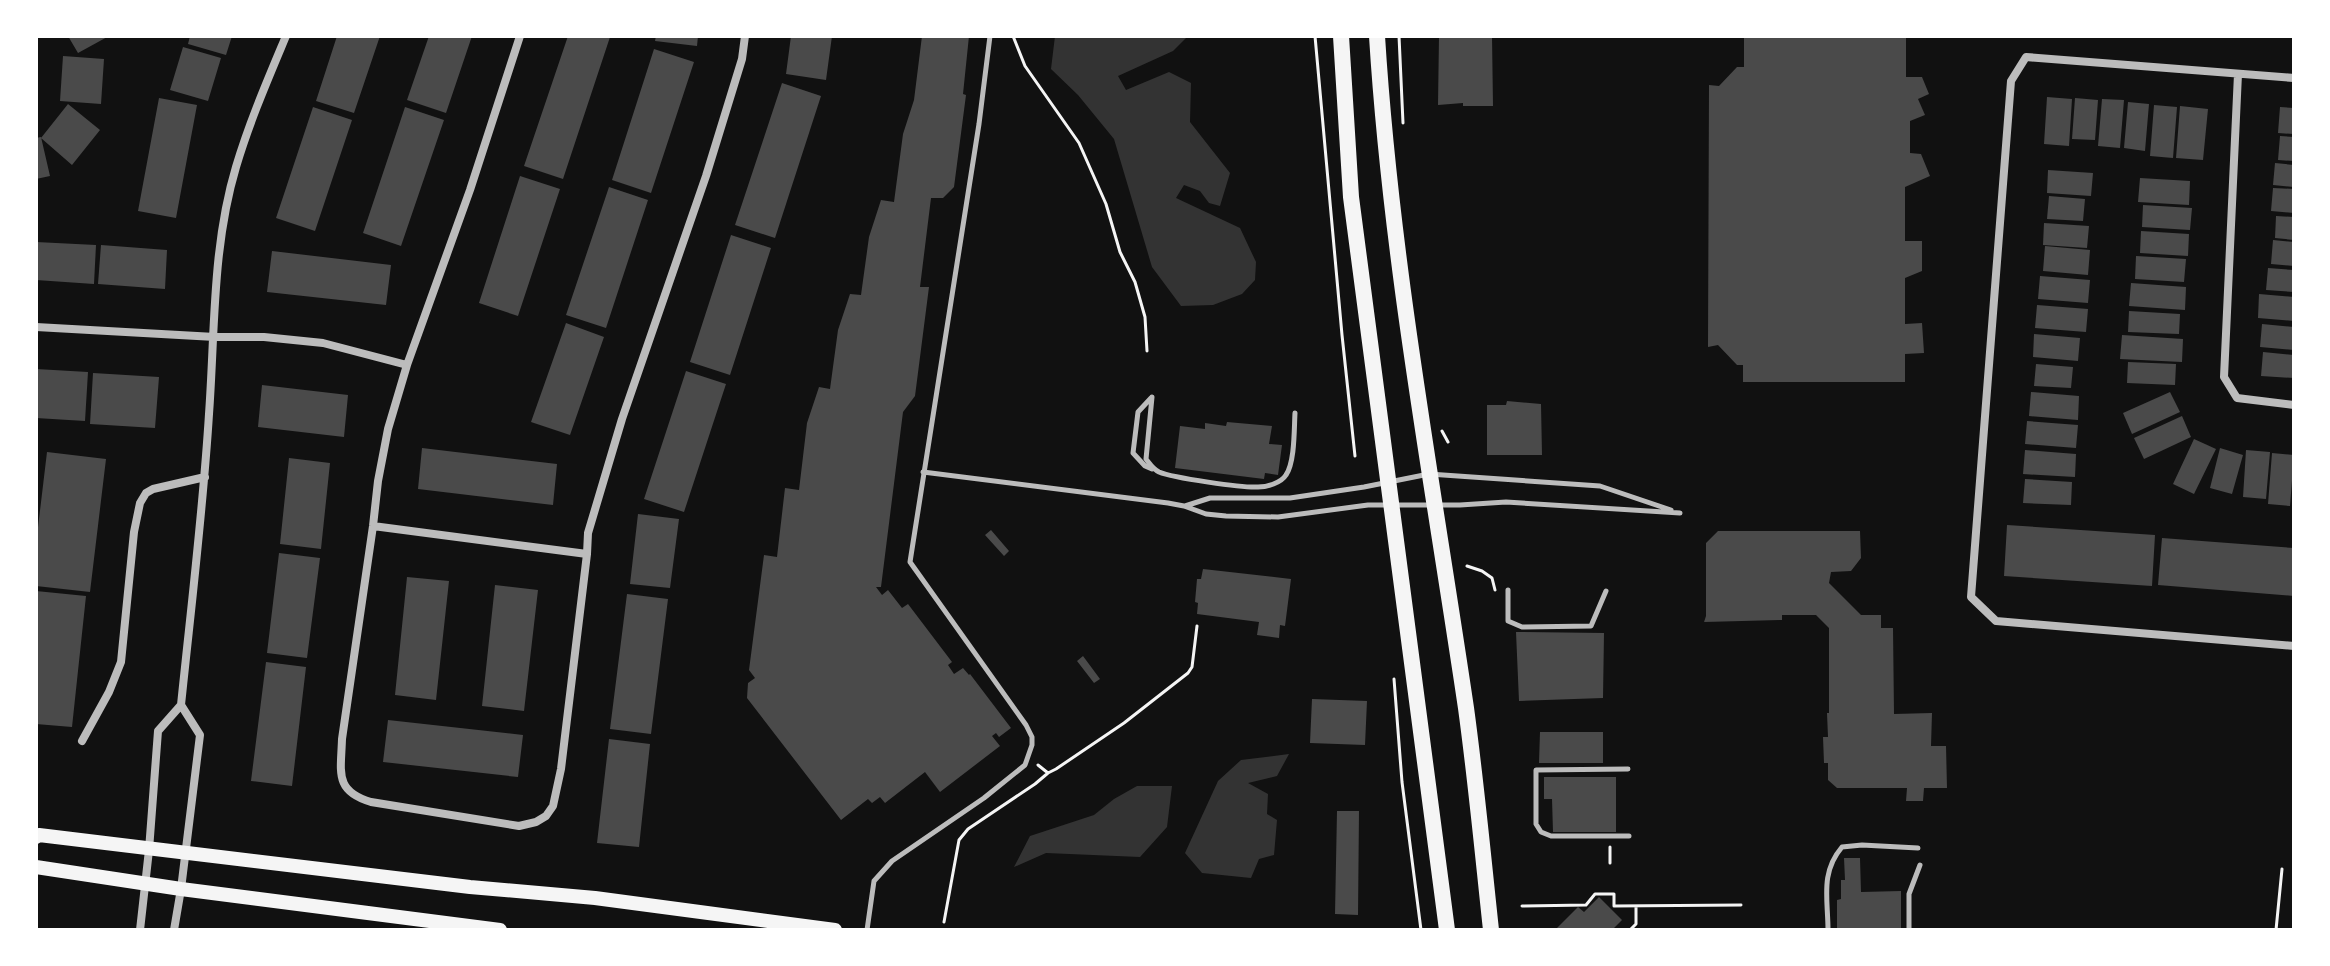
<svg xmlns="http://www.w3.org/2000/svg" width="2330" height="966" font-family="'Archivo Narrow',sans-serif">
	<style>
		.water { fill: #333 }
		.building { fill: #4a4a4a }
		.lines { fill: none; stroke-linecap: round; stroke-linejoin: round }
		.path { stroke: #f5f5f5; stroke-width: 3 }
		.service { stroke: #bcbcbc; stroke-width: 5 }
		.minor { stroke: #bcbcbc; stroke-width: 8 }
		.secondary { stroke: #f5f5f5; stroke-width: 14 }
		.primary { stroke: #f5f5f5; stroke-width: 16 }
	</style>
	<rect width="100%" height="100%" fill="#111"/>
	<path class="water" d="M1055,36H1188L1173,51L1118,76L1126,90L1169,72L1191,83L1190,122L1230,173L1220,206L1209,203L1200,191L1184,185L1176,198L1240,228L1256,262L1255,280L1242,294L1213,305L1181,306L1152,267L1114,139L1078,95L1051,69Z
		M1289,754L1277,776L1248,783L1268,794L1267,814L1277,820L1274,855L1259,859L1251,878L1202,873L1185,853L1218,781L1241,760Z
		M1137,786H1172L1167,827L1140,857L1046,853L1014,867L1030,836L1094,815L1114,799Z"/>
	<path class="building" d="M68,36H109L78,53Z
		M190,36H232L226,55L188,44Z
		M337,36H380L354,113L316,101Z
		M429,36H472L446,113L407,100Z
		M568,36L610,37L563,179L524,166Z
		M656,36H698L697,46L655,41Z
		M791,36H832L826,80L786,74Z
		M922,36H969L963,94L966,95L954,187L943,198H931L920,287H929L915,396L903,412L881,587H876L882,595L888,590L902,608L908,604L952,662L948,665L954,674L963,668L969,675L970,674L1011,728L999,737L996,733L992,736L1000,746L940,792L925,772L885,803L880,797L872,803L868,799L841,820L747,698L748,683L755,678L749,670L764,555L777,557L785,488L799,490L807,423L819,387L830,389L838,330L850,294L861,295L869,237L881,200L894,202L903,134L914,100Z
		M1439,36H1492L1493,106H1463V103L1438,105Z
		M1744,36H1906V77H1922L1929,94L1918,99L1925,115L1910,121V153L1921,154L1930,176L1905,187V241H1922V271L1905,278V324L1922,323L1924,353L1905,354V382H1743V365H1737L1718,345L1708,347L1709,85L1719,86L1737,67H1744Z
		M183,47L221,58L208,101L170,90Z
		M654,49L694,62L651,193L612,180Z
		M63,56L104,59L101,104L60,101Z
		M782,83L821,96L775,238L735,225Z
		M2047,97L2072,99L2069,146L2044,144Z
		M159,98L197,105L176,218L138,211Z
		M2075,98L2098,100L2095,140L2072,139Z
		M2102,99L2124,100L2120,148L2098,146Z
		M2128,102L2149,104L2145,151L2124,148Z
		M68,104L100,130L72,165L41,138Z
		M2154,105L2177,107L2173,158L2150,156Z
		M2180,106L2208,109L2203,160L2176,158Z
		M313,107L352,120L315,231L276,218Z
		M405,107L444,120L401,246L363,233Z
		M2280,107L2294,108V134L2278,133Z
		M2280,136L2294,137V161L2278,160Z
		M41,137L50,176L36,179V138Z
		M2275,163L2294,165V187L2273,185Z
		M2048,170L2093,173L2091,196L2047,193Z
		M520,176L560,189L518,316L479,303Z
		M2140,178L2190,181L2189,205L2138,202Z
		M609,187L648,200L606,328L566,315Z
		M2273,188L2294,189V213L2271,211Z
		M2049,196L2085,199L2083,221L2047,219Z
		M2143,205L2192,208L2190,230L2142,227Z
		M2276,216L2294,217V240L2275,238Z
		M2044,223L2089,226L2087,248L2043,245Z
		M2141,231L2189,234L2188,256L2140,253Z
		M731,235L771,248L730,375L690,362Z
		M2273,240L2294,242V266L2271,264Z
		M36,242L96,245L94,284L36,280Z
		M101,245L167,250L165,289L98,284Z
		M2045,246L2090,250L2088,275L2043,271Z
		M272,251L391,265L386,305L267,292Z
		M2136,256L2186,259L2184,282L2135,279Z
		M2268,268L2294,270V292L2266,290Z
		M2040,276L2090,280L2088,303L2038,299Z
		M2131,283L2186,287L2185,310L2129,306Z
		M2259,294L2294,297V321L2258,318Z
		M2037,305L2088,309L2086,332L2035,328Z
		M2129,311L2180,314L2179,334L2128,332Z
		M566,323L604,337L570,435L531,422Z
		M2262,324L2294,327V350L2260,347Z
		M2034,334L2080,338L2078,361L2033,357Z
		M2122,335L2183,339L2182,362L2120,359Z
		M2263,352L2294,355V378L2261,376Z
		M2128,362L2176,364L2175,385L2127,383Z
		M2036,364L2073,367L2071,388L2034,386Z
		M36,369L88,372L85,421L36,418Z
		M686,371L726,384L684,512L644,499Z
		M93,373L159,377L155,428L90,424Z
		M262,385L348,395L344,437L258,427Z
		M2031,392L2079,396L2078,420L2029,416Z
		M2170,392L2180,412L2132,434L2123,413Z
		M1507,401L1541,404L1542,455H1487V405H1506Z
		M2182,416L2191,437L2144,459L2134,438Z
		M2027,421L2078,425L2076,448L2025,444Z
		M1227,422L1272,426L1269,444L1282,445L1278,475L1265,473L1264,479L1175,468L1180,426L1205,429V423L1226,426Z
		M2194,439L2216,449L2194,494L2173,484Z
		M422,448L557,464L553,505L418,489Z
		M2220,448L2243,455L2232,494L2210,488Z
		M2025,450L2076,454L2075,477L2023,474Z
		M2246,450L2270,452L2266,499L2243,497Z
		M47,452L106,459L90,592L36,586V544Z
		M2272,453L2294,455L2290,506L2268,504Z
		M289,458L330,463L321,549L280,544Z
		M2025,479L2072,482L2071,505L2023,503Z
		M638,514L679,519L670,588L630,584Z
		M2007,525L2155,535L2152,586L2004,576Z
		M991,530L1009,551L1004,556L985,535Z
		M1718,531H1860L1861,558L1851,571L1831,572L1829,583L1861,615H1881V628H1893L1894,714L1932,713L1931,746H1946L1947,788H1924L1923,801H1906L1907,788H1837L1828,780V763H1824L1823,737H1828L1827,713H1829V628L1816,615H1782V620L1704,622L1706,616V543Z
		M2162,538L2294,548V596L2158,585Z
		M279,553L320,558L307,658L267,653Z
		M1203,569L1291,579L1285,626L1280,625L1279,638L1257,635L1259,622L1197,614L1198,603L1195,602L1197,579H1201Z
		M407,577L449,581L436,700L395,695Z
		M495,585L538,590L524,711L482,706Z
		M36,591L86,596L72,727L36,724Z
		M627,594L668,599L651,734L610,729Z
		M1516,632L1604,633L1603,698L1519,701Z
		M1083,656L1100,679L1094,683L1077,661Z
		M266,662L306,667L292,786L251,781Z
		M1312,699L1367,701L1365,745L1310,743Z
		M388,720L523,735L518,777L383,762Z
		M1540,732H1603V763H1539Z
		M609,739L650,744L639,847L597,843Z
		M1544,777H1616V832H1553L1552,799H1544Z
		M1337,811H1359L1358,915L1335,914Z
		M1844,858H1860L1861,892L1901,891V930H1837V900L1841,899V880H1845Z
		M1599,897L1622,920L1612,930H1555L1578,907L1584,912Z"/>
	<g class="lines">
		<path class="path" d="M1013,36L1025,66L1079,143L1106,204L1120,252L1135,282L1145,317L1147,351
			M1315,36L1342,335L1355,456
			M1399,36L1403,123
			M1442,431L1448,442
			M1467,566L1482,571L1492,578L1495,590
			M1394,679L1402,782L1421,930
			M1038,765L1048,773L1056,769L1124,723L1188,673L1192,667L1197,626
			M1610,863V847
			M1522,906L1586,905L1595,894H1614V906L1741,905
			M944,922L959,840L968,829L1035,784L1048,773
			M1630,930L1636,924V906
			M2276,930L2282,869"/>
		<path class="service" d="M1152,397L1146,459C1150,464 1153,469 1159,472C1173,478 1243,488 1258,487C1267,487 1281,483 1286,475C1295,462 1294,429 1295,413
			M1151,398L1138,412L1133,453L1145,466L1152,469
			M923,472L1168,503L1184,506L1206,514L1226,516L1278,517L1368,505H1460L1506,502L1680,513
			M1185,506L1210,498H1290L1364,487L1429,474L1600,486L1671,510
			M1508,590V621L1522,627L1591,626L1606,591
			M1628,769L1536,770V824L1541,832L1551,836H1629
			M867,930L874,881L892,861L984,798L1025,765L1032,745V737L1026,725L910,562L979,124L990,36
			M1828,930C1828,899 1820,873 1842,847L1862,845L1918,848
			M1909,930V894L1920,865"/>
		<path class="minor" d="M520,36L470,190L407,365L388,429L378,481L373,526L342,739C341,772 334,791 371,802L519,826L536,822L546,816L553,806L561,769L587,554L588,533L622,419L706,176L742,59L745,36
			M2238,74L2224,377L2237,398L2294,405
			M2294,78L2026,57L2011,81L1971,597L1996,621L2294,646
			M36,327L215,337H264L323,343L407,365
			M373,526L587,554
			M82,741L109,692L121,662L134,532L140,503L146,493L153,489L205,477
			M140,930L149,850L158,731L181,705C191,608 203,511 209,414C215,332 212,247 236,167C249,123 268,79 286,36
			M174,930L181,889L200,735L181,705"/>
		<path class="secondary" d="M36,837L39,835L470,887L595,898L835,930
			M36,867L181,889L500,930"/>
		<path class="primary" d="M1341,36L1351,197L1447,930
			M1377,36C1391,261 1433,484 1466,708C1476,781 1483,856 1491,930"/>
	</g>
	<rect width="2330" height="966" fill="none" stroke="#ffffff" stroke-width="76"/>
</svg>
